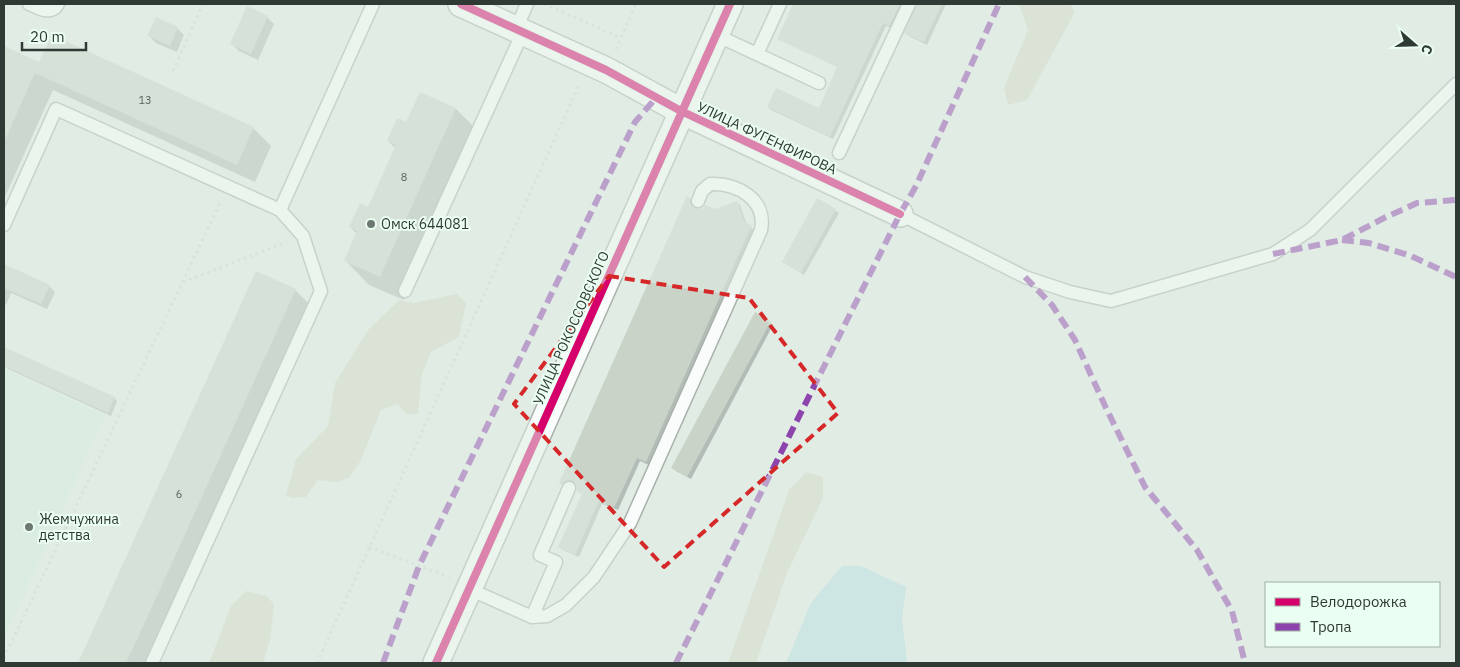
<svg xmlns="http://www.w3.org/2000/svg" width="1460" height="667" font-family="'IBM Plex Sans',sans-serif">
	<style>
		.built { fill: #d6edde }
		.green { fill: #d4d7c5 }
		.water { fill: #b5dce3 }
		.shadow { fill: #0003 }
		.building { fill: #cad3c8 }
		.lines { fill: none; stroke-linecap: round; stroke-linejoin: round }
		.service-casing { stroke: #a8b2ab; stroke-width: 15 }
		.minor-casing { stroke: #a8b2ab; stroke-width: 28 }
		.path { stroke: #d2d6d3; stroke-width: 3; stroke-dasharray: 2.5 4; stroke-linecap: butt }
		.service { stroke: #fafcfb; stroke-width: 12 }
		.minor { stroke: #fafcfb; stroke-width: 25 }
		.quiet { stroke: #8e44ad; stroke-width: 6; stroke-dasharray: 12 6; stroke-linecap: butt }
		.cycleway-casing { stroke: #eafef1; stroke-width: 11 }
		.cycleway { stroke: #d6006c; stroke-width: 8 }
		.marked { fill: none; stroke: #d62828; stroke-width: 4; stroke-dasharray: 10 6; stroke-linejoin: round }
		.poi-dot { fill: #6e7872; stroke: #eafef1; stroke-width: 2 }
		.labels { text-anchor: middle; stroke-width: 4; stroke-linejoin: round; paint-order: stroke }
		.number-label { font-size: 11px; fill: #57615a }
		.street-label { font-size: 14px; fill: #303a34; stroke: #eafef1 }
		.poi-label { font-size: 14px; fill: #303a34; stroke: #eafef1; text-anchor: start }
	</style>
	<rect width="100%" height="100%" fill="#e0ece4"/>
	<path class="built" d="M4,369L105,415L4,639Z"/>
	<path class="green" d="M1019,4H1070L1075,12L1027,100L1008,105L1004,88L1028,30Z
		M457,294L466,303L459,337L431,352L422,374L418,414H407L397,404L381,410L361,460L349,478L337,482L318,480L306,497L292,498L286,495L296,459L328,426L335,383L368,330L399,300L413,303Z
		M806,472L823,477V498L787,573L756,663H728L789,490Z
		M246,591L267,596L274,605L270,640L263,663H209L231,606Z"/>
	<path class="water" d="M842,566H861L906,587L902,618L907,663H786L811,603Z"/>
	<path class="shadow" d="M795,4H905L893,29L886,26L833,139L771,110L768,107L819,109L843,69L778,39Z
		M918,4H946L927,45L909,36L906,33Z
		M267,17L274,24L258,60L239,51L232,44Z
		M177,28L184,35L177,52L156,43L149,36Z
		M4,48L40,64L253,128L271,146L255,182L53,90L4,199Z
		M421,93L456,109L480,133L404,300L369,285L345,260L357,234L350,227L369,209L396,149L388,141L407,124Z
		M690,199L693,202V207L699,210H715L736,202L740,205L747,225L754,230L649,465L640,461L618,510L602,504L579,557L563,550L560,547L583,495L578,491V486L576,483H571L564,486L561,483Z
		M817,200L839,213L804,275L783,262Z
		M4,265L49,286L55,292L47,309L11,293L6,305L4,304Z
		M257,272L295,290L317,312L158,663H79Z
		M770,322L773,325L691,479L676,471L673,468Z
		M5,366L114,398L117,401L111,416L8,369Z"/>
	<path class="building" d="M793,4H900L889,26L883,23L830,137L767,107L776,88L819,108L837,67L777,39Z
		M917,4H942L924,42L904,33Z
		M247,6L268,16L251,54L230,44Z
		M156,17L178,27L170,46L147,36Z
		M52,35L254,127L237,165L35,73L4,142V46L39,62Z
		M420,92L456,108L380,277L344,261L357,231L349,227L360,203L368,207L396,145L387,141L397,118L406,122Z
		M687,196L690,198V203L692,206L699,209L703,208L705,205L715,209L737,201L745,222L752,225L646,462L637,458L614,508L599,501L575,555L558,547L582,494L576,491L577,487L573,481L568,480L562,485L559,483Z
		M817,198L836,209L801,273L782,262Z
		M4,264L50,285L41,304L4,288Z
		M256,271L296,289L157,596L126,663H78Z
		M755,312L771,321L687,477L671,468Z
		M4,347L115,397L108,413L4,366Z"/>
	<g class="lines">
		<defs>
			<path id="service" d="M29,4C37,7 46,14 55,8L58,4
				M516,29L527,4
				M716,35L819,83
				M757,54L780,4
				M839,153L909,4
				M900,214L1025,277L1070,292L1111,301L1273,254L1310,230L1456,84
				M4,225L56,109L280,210
				M405,291L523,32
				M469,589L532,617L556,562L540,555L569,488
				M532,617L547,616L566,605L594,577L630,523L761,230C767,199 737,183 710,184L702,191L698,201
				M152,663L321,291L303,236L280,210L373,4"/>
			<path id="minor" d="M461,4L606,70L681,111L900,214
				M436,663L730,4"/>
		</defs>
		<use href="#service" class="service-casing"/>
		<use href="#minor" class="minor-casing"/>
		<path class="path" d="M544,4L621,38
			M616,49L636,4
			M173,71L203,4
			M183,282L287,242
			M369,547L449,577
			M4,658L221,201
			M317,663L580,83"/>
		<use href="#service" class="service"/>
		<use href="#minor" class="minor"/>
		<path class="quiet" d="M1342,240L1369,243L1411,256L1456,277
			M1273,254L1342,240L1384,218L1417,203L1456,200
			M1025,277L1052,305L1075,340L1106,408L1145,487L1197,550L1232,611L1245,663
			M383,663L419,566L635,122L656,98
			M676,663L900,214L916,186L999,4"/>
		<defs>
			<path id="cycleway" d="M461,4L606,70L681,111L900,214
				M436,663L730,4"/>
		</defs>
		<use href="#cycleway" class="cycleway-casing"/>
		<use href="#cycleway" class="cycleway"/>
	</g>
	<path d="M0 0H1460V667H0ZM609,276L749,298L838,413L664,567L514,404Z" fill="#e0ece4" fill-opacity=".55" fill-rule="evenodd"/>
	<path class="marked" d="M609,276L749,298L838,413L664,567L514,404Z"/>
	<g class="poi-dot">
		<circle cx="371" cy="224" r="5"/>
		<circle cx="29" cy="527" r="5"/>
	</g>
	<g class="labels">
		<g class="number-label">
			<text x="145" y="104">13</text>
			<text x="404" y="181">8</text>
			<text x="179" y="498">6</text>
		</g>
		<g class="street-label">
			<text transform="translate(767 138) rotate(25)" y="5">УЛИЦА ФУГЕНФИРОВА</text>
			<text transform="translate(571 328) rotate(-66)" y="5">УЛИЦА РОКОССОВСКОГО</text>
		</g>
		<g class="poi-label">
			<text x="381" y="229">Омск 644081</text>
			<text x="39" y="524">Жемчужина<tspan x="39" dy="16">детства</tspan></text>
		</g>
	</g>
	<rect width="1460" height="667" fill="none" stroke="#303a34" stroke-width="10"/>
	<rect x="1265" y="582" width="175" height="65" fill="#eafef1" stroke="#a0b0a5"/>
	<rect x="1275" y="598" width="25" height="8" fill="#d6006c" stroke="#a0b0a5"/>
	<text x="1310" y="607" font-size="15" fill="#303a34">Велодорожка</text>
	<rect x="1275" y="623" width="25" height="8" fill="#8e44ad" stroke="#a0b0a5"/>
	<text x="1310" y="632" font-size="15" fill="#303a34">Тропа</text>
	<g transform="translate(1415 45) rotate(110)" stroke="#eafef1" stroke-width="4" paint-order="stroke">
	<path d="M0-4L9 19L0 12L-9 19Z" fill="#303a34"/>
	<text y="-8" font-size="14" font-weight="bold" text-anchor="middle" fill="#303a34">С</text>
	</g>
	<path d="M22 42v8h64v-8" fill="none" stroke="#303a34" stroke-width="2.5"/>
	<text x="30" y="42" font-size="15" fill="#303a34" stroke="#eafef1" stroke-width="4" paint-order="stroke">20 m</text>
</svg>
